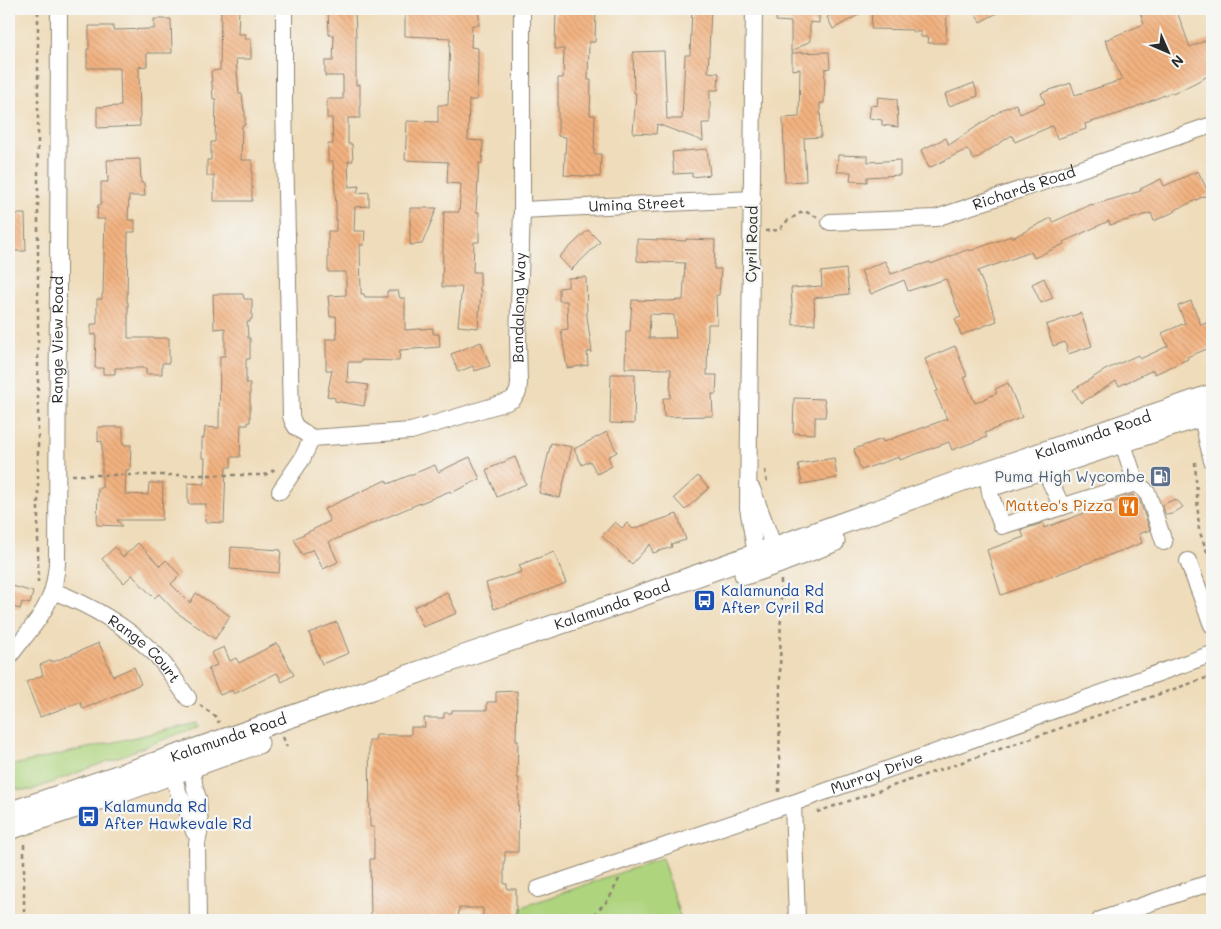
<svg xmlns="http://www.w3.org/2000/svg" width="1221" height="929" font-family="Mali,sans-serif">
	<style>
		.green { fill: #aed47e; stroke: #6c8054 }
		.building { fill: url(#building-back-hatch); fill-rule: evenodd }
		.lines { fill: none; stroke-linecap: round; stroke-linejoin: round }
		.minor-casing { stroke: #8d8472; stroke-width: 18 }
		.major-casing { stroke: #8d8472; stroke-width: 23 }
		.path { stroke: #8d8472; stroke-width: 2.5; stroke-dasharray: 4 4; stroke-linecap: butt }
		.minor { stroke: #fff; stroke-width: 16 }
		.major { stroke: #fff; stroke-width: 21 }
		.labels { text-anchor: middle; stroke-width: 4.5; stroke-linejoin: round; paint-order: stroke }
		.street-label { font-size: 15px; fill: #2b2b2b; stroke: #f6f6f2 }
		.service-label { font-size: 15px; fill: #4e5e75; stroke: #f6f6f2; text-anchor: end }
		.food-label { font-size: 15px; fill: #c56008; stroke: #f6f6f2; text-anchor: end }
		.transit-label { font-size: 15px; fill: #164399; stroke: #f6f6f2; text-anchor: start }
	</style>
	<defs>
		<pattern id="building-back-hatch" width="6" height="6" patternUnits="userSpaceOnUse" patternTransform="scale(1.25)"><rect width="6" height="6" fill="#f2b280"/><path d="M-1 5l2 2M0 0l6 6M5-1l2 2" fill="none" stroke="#d0996f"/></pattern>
	</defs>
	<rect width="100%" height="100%" fill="#f6f6f2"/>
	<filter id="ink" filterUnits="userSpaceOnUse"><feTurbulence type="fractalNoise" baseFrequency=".02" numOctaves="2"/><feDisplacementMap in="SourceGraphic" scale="10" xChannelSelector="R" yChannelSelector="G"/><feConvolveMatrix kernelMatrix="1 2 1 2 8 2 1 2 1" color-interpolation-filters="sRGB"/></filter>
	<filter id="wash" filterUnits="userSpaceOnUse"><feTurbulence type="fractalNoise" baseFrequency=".0096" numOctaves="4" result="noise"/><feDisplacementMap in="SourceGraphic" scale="20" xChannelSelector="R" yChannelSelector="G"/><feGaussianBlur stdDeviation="1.12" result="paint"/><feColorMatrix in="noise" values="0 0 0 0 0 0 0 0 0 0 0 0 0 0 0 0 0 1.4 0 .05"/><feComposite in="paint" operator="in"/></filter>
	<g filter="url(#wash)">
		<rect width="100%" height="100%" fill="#efdcba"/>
		<path class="green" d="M197,723L199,726L32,790C12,792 9,785 9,766Z
			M662,858L681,920H521L522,907Z"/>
		<g id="blocks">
			<path class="building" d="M221,9H239L238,34H246L245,39H251V59H236L239,94H242L244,111H245V125H242L241,160H252V201H214V176H207V160H211V142H215L216,99H213L211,71L220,70Z
				M328,9H355L356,38V85L360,84V118H348V144H352L353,161H348L349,187L359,186L357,193L369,192V206L355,207L354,231H365L364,245H360L361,294H364L365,297H387V291H398L400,298H405V330L433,328V334H439L440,347L400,350L399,361L361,360V362H348L347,382L368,385L364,406L335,401V398L327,396L332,370H326V339H337L336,316L330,317L328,296L346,295V272H328V231H336V205L333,161H328V144H333L332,118H327V99H343V76H325V61H333L334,35H329Z
				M405,9H479V25H472L471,47L478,48V65L477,100H469L468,140L483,141L482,164L479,163L476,212H479V242H474L473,272H480V291H481L478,328L458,326L462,287H442L444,212H459L461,184L447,183L448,162L405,160L407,121L438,122V105H448L450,38L405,36Z
				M556,9H596L595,42H589L588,80H591L590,115H595L594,154H601L600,177L564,175L566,137L558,136V78H563L564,49H555Z
				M692,9H711L708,72L719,73L718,90H710V123H702L703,141L657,124L656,134L633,133L636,93H634L633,52L664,51L667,119H682L685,55H690Z
				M777,9H819V23L810,22V41L791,52V22L776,21Z
				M842,9H869L833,29L827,17Z
				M872,9H901V12H947L946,43H928L929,37H921V32H913V30L871,29Z
				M973,9H1005L980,22Z
				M1139,9H1176L1190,47L1212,38V74L1173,94L1172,92L1121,113L1085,124L1086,129L1057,139L1052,126L1015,142L1012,135L974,160L967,149L929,168L921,150L946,138L949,145L1003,109L1016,104L1020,114L1045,103L1041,93L1071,83L1075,95L1122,80L1105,40L1144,24Z
				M154,19H171L172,53H147V66L139,67L140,126L97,128V107L121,106L120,68H87V49H89V26H113V30L154,29Z
				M829,52L830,68L825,69L824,103H820L821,137L804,138L806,181L785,182L783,118L799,117L800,69L792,70V53Z
				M974,83L978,96L949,106L945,94Z
				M878,97L897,99L898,127L882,125V120L869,118L871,105L877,106Z
				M707,149L710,175L692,177V173L674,174L672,152Z
				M838,155L868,156V162L900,160V175L867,177V182L850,181L851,172H837Z
				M140,159L141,183H144L145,196H129L128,220H135V232H128L127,302H128V338H169V363H162V374H146V368H115V374H103V368H95L96,334L91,335V324H97V299H102V294H103L105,219H97L98,205H101V182H108L107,160Z
				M1198,171L1209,194L1175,210L1176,211L1154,221L1151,213L1110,225L1109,221L1063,242L1064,244L1034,258L1031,252L978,271L997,321L961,335L955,319L961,317L946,279L908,291L904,280L871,294L861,271L885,261L891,274L930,262L931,264L969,249L970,251L1011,236L1012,238L1051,218L1053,222L1092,204V205L1141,191L1140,189L1161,179L1164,186Z
				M410,208H437L422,244L410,245Z
				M9,214H25L26,251H9Z
				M588,230L600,242L571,270L559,257Z
				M637,239L686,241V239L715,240L714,269H721L719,295H716L717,324H708L707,375H717L716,394H712L713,416L664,417L663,398H670L671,369L625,368L626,331H630L632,300L668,301L683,300L685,263L637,261ZM650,314L674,315L676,338H649Z
				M846,269L849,294L814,298L815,324L793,325L791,288L822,286L821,272Z
				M586,277L587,317L592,352H587L588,365L567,368L561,330L568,329L567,301H559V288L568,287V278Z
				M1044,278L1053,298L1041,303L1032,284Z
				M213,294H243L244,299H252V319H250V322H247L248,338H250V359H246V383H250V422H248V425H241L240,457H231V467H226L224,523L205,522L206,504H188V483L204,484L205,458H202V438H204L205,427L219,428L220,356H225V328L214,329Z
				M1191,301L1201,325L1212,321V347L1187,357L1188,359L1155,374L1153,370L1119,386L1116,381L1081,403L1073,390L1105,370L1138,355L1140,359L1168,346L1162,333L1185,323L1178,306Z
				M1081,313L1092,346L1068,354L1065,342L1053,346L1046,325Z
				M481,342L490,366L475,371L473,366L458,372L451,354Z
				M955,346L967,376L964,377L975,403L997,393L995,389L1008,383L1022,417L985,433L987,437L952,450L949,442L900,460L899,457L861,470L854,449L882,439L883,442L947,419L935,392L938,391L925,359Z
				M611,374H635L634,424L610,423Z
				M794,398L824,399L826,410L825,417H815V434L793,433Z
				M98,427H123V445H131L130,470H126L125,494L148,495L149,483H163L162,520H117L122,526L97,525L98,488H102V441L98,442Z
				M607,432L617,452L608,457L612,466L597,474L590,461L582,465L574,449Z
				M551,443L572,447L560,498L539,493Z
				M470,457L480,479L451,493L450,491L406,509L329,542L338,562L323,569L313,549L302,555L294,539L330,521L324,509L386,480L388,484L435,465L438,472Z
				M515,457L526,484L497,497L486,470Z
				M834,458L837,478L802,484L798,464Z
				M698,476L709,488L685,510L674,498Z
				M1133,495L1135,500L1139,499L1150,530L1139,534L1142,543L1001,595L987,550L1024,537L1021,530L1043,523L1044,528Z
				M1173,500L1178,501L1183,507L1172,514L1166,515L1162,505Z
				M677,514L686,540L671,544L672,547L653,553L650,544L632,564L602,536L615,522L622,528L627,523L633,529Z
				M138,543L160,566L166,560L180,575L171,584L190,603L196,593L230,616L215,639L176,612L159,594L154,598L132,575L124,583L102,559L115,547L123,557Z
				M231,547L281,550L279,573L230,569Z
				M554,552L566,583L522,600L494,609L486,583L522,572L519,565Z
				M9,585L33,592L30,604L22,602L20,609L9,606Z
				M447,592L457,613L423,627L414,607Z
				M337,622L349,653L322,664L309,633Z
				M99,643L113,676L134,667L141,684L83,709L80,702L40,717L26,682L43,675L40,665L52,660L53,662Z
				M277,643L294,675L282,682L277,673L234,694L232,690L220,695L208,669L217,665L211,653L224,647L230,661L236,658L239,663Z
				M517,691L516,741H518L517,778H519L518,852H505V861H504V884H507V889H516V920H483V908H459L458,920H371L370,859H374V827H370L369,740H375L376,735H411V727H425L424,718H444V713H452V710H487V702H496V692Z"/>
		</g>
	</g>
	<g filter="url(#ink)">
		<use href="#blocks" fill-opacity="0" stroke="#8d8472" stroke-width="1"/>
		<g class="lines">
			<defs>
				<g id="minor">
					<path id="s1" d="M284,9V104L291,416L293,422L296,427L312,438L411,431L507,402L513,399L518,392L519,383L518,341L522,210V9"/>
					<path d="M754,9L748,508L758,566"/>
					<path id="s2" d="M522,210L753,199"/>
					<path id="s3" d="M830,222L936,218L1212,125"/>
					<path d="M1199,405L1212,461"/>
					<path d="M1046,468L1048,477L1062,507"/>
					<path d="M1136,483L1145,490L1148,494L1164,542"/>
					<path d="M989,486L991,497L1002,526L1136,483L1122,441"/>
					<path d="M752,489L778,558"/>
					<path d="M280,491L302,459L312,438"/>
					<path d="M1188,561L1212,625"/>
					<path id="s4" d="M53,591C90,605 126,626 155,654C166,665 178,685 188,698"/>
					<path id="s5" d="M9,657C24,636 44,617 52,592C55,583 56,573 57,564L59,9"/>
					<path d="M190,756L195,789L198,798L200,827L197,844L198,920"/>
					<path d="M169,763L179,794L190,817L194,832"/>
					<path d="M793,803L797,920"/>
					<path id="s6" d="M538,889L793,803L1212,654"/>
					<path d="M1100,920L1212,882"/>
				</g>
				<g id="major">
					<path d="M999,483L1212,412"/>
					<path d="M745,574L780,562L834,541"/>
					<path id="s7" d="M9,813L357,694L470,654L615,605L960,481L1212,395"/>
					<path d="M9,829L121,792L258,743"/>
				</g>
			</defs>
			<use href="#minor" class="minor-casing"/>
			<use href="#major" class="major-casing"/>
			<path class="path" d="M765,231L779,230L787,221L804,211L817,217
				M1195,462L1199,530L1212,565
				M765,470L767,484
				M72,475H265L277,468
				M38,583V9
				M725,584L731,596
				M200,705L216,717L219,723
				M283,737L287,747
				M779,792L781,580
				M817,812L1212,676
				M24,920V842
				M588,920L609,899L620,877"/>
			<use href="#minor" class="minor"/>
			<use href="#major" class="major"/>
		</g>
	</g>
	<defs>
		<symbol id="fuel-square" viewBox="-11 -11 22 22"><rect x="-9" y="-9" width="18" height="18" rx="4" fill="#5c6f8a" stroke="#f6f6f2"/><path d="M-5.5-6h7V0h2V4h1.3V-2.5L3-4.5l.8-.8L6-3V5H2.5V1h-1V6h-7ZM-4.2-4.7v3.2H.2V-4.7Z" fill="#fff"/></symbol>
		<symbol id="restaurant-square" viewBox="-11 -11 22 22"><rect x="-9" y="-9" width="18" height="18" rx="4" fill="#e8710a" stroke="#f6f6f2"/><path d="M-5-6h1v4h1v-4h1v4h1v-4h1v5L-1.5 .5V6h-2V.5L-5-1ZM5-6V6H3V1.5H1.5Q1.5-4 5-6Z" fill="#fff"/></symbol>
		<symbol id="bus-square" viewBox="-11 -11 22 22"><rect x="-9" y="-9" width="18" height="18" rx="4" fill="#1a4fb4" stroke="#f6f6f2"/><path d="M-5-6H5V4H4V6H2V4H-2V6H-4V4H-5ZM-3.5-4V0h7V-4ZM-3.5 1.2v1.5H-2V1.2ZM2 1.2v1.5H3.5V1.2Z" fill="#fff"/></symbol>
	</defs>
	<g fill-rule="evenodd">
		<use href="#fuel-square" x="1148" y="464" width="25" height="25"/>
		<use href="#restaurant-square" x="1116" y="494" width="25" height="25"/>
		<use href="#bus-square" x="692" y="588" width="25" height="25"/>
		<use href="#bus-square" x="76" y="804" width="25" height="25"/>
	</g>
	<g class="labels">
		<g class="street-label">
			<text dy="5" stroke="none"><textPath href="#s3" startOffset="199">Richards Road</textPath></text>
			<text dy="5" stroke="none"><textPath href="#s2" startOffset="115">Umina Street</textPath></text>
			<text transform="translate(752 244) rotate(-89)" y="5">Cyril Road</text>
			<text dy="5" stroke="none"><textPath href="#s1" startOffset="738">Bandalong Way</textPath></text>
			<text dy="5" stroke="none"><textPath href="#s5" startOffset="331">Range View Road</textPath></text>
			<text dy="5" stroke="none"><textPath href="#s7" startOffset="1148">Kalamunda Road</textPath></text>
			<text dy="5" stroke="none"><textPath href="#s7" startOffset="638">Kalamunda Road</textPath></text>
			<text dy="5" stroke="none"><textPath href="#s4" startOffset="109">Range Court</textPath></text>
			<text dy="5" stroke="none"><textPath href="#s7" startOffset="232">Kalamunda Road</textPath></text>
			<text dy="5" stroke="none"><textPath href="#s6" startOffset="358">Murray Drive</textPath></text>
		</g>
		<g class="service-label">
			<text x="1145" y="482">Puma High Wycombe</text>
		</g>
		<g class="food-label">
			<text x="1113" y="511">Matteo's Pizza</text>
		</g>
		<g class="transit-label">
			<text x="721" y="596">Kalamunda Rd<tspan x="721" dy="17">After Cyril Rd</tspan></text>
			<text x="104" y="812">Kalamunda Rd<tspan x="104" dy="17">After Hawkevale Rd</tspan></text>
		</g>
	</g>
	<rect width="1221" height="929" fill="none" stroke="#f6f6f2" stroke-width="30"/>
	<g transform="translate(1168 52) rotate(135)" stroke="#f6f6f2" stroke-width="4" paint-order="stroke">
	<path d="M0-4L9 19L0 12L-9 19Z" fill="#2b2b2b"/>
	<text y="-8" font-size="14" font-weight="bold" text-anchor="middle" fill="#2b2b2b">N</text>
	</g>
</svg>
